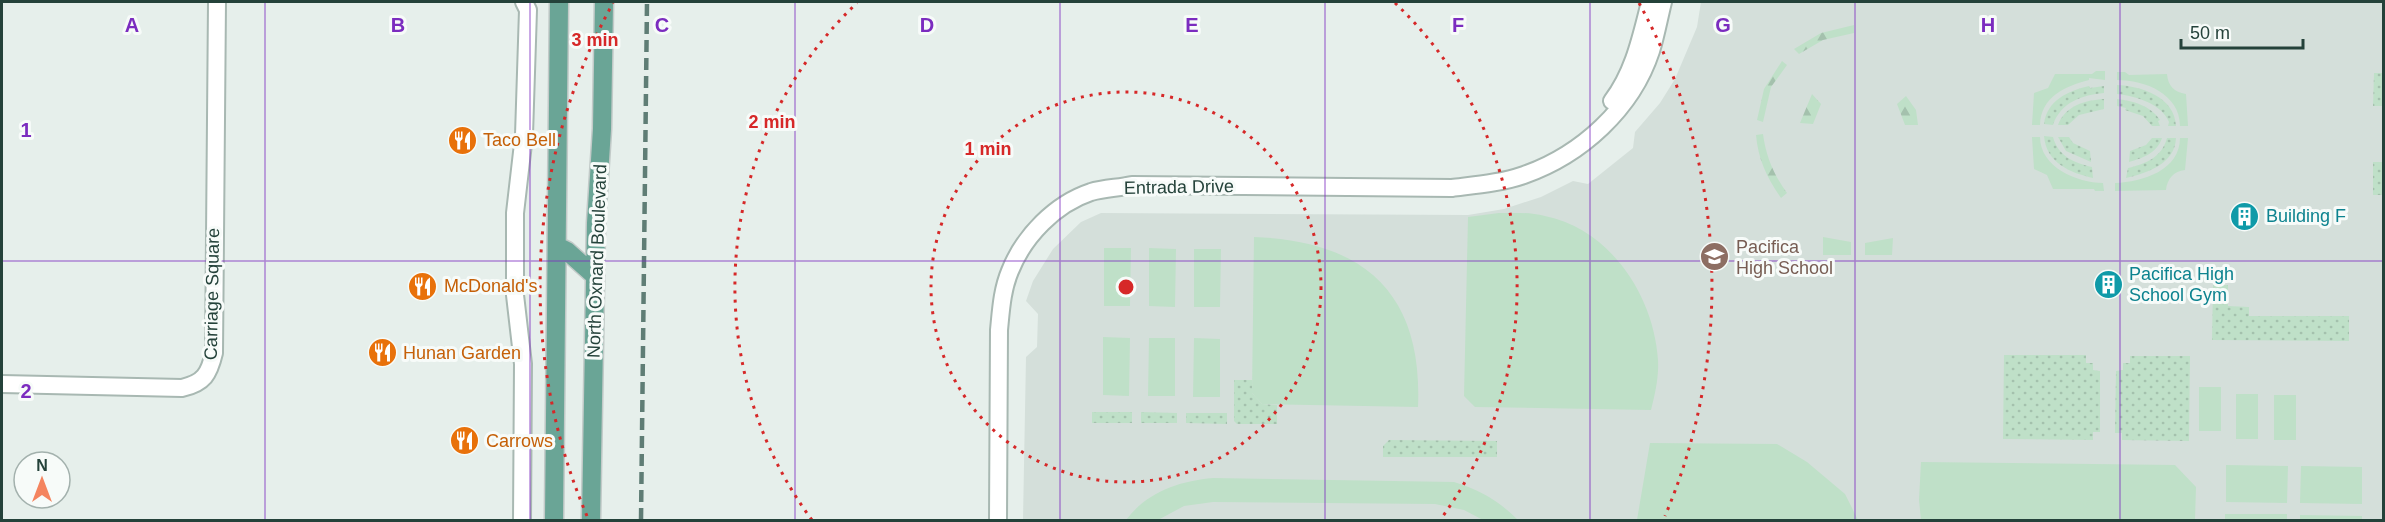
<svg xmlns="http://www.w3.org/2000/svg" width="2385" height="522" font-family="Arial,sans-serif">
	<style>
		.built { fill: #d4dfda }
		.grass { fill: url(#grass-dots) }
		.forest { fill: url(#forest-firs) }
		.garden { fill: #bfe0c8 }
		.lines { fill: none; stroke-linecap: round; stroke-linejoin: round }
		.minor-casing { stroke: #a8b8b2; stroke-width: 20 }
		.major-casing { stroke: #c2cac8; stroke-width: 21 }
		.minor { stroke: #fff; stroke-width: 16 }
		.major { stroke: #6aa596; stroke-width: 18 }
		.rail { stroke: #5f7d75; stroke-width: 4.5; stroke-dasharray: 12 6; stroke-linecap: butt }
		.grid { fill: none; stroke: #7b2cbf; stroke-width: 1.5; stroke-opacity: 0.55 }
		.ring { fill: none; stroke: #d62828; stroke-width: 3; stroke-dasharray: 3 6 }
		.labels { text-anchor: middle; stroke-width: 6; stroke-linejoin: round; paint-order: stroke }
		.food-label { font-size: 18px; fill: #c56008; stroke: #f7fbf9; text-anchor: start }
		.street-label { font-size: 18px; fill: #24423a; stroke: #f7fbf9 }
		.culture-label { font-size: 18px; fill: #0d838f; stroke: #f7fbf9; text-anchor: start }
		.education-label { font-size: 18px; fill: #785e54; stroke: #f7fbf9; text-anchor: start }
		.grid-label { font-size: 20px; text-anchor: middle; font-weight: bold; fill: #7b2cbf; stroke: #f7fbf9; stroke-width: 6; stroke-linejoin: round; paint-order: stroke }
		.centre { fill: #d62828; stroke: #f7fbf9; stroke-width: 3 }
		.ring-label { font-size: 18px; text-anchor: middle; font-weight: bold; fill: #d62828; stroke: #f7fbf9; stroke-width: 6; stroke-linejoin: round; paint-order: stroke }
	</style>
	<defs>
		<pattern id="grass-dots" width="8" height="8" patternUnits="userSpaceOnUse" patternTransform="scale(1.5)"><rect width="8" height="8" fill="#bfe0c8"/><path d="M2 2h.1M6 6h.1" fill="none" stroke="#a4c1ad" stroke-width="1.8" stroke-linecap="round"/></pattern>
		<pattern id="forest-firs" width="22" height="20" patternUnits="userSpaceOnUse" patternTransform="scale(1.5)"><rect width="22" height="20" fill="#bfe0c8"/><path d="M5 1l3.5 6h-7zM16 11l3.5 6h-7z" fill="#a4c1ad"/></pattern>
	</defs>
	<rect width="100%" height="100%" fill="#e6efeb"/>
	<path class="built" d="M1701,2H2383V520H1023L1026,357L1037,347L1038,314L1026,301L1033,281L1053,249L1081,222L1101,213L1468,215L1504,209L1541,197L1573,181L1588,184L1633,148L1635,132L1660,103L1675,79L1697,27Z"/>
	<path class="grass" d="M2374,73H2383V106H2373Z
		M2117,85C2141,86 2175,97 2176,126H2168L2169,122C2162,104 2136,96 2117,94Z
		M2089,86L2090,88L2104,86V93C2082,95 2061,102 2053,125L2044,124C2047,100 2068,91 2089,86Z
		M2104,99V109L2079,115L2068,125H2058C2065,106 2085,100 2104,99Z
		M2117,99C2133,101 2150,105 2160,120L2158,121L2160,126H2152L2143,116L2125,110L2126,108L2117,106Z
		M2044,136L2053,137C2058,156 2074,163 2092,167L2093,178C2071,173 2046,163 2044,136Z
		M2058,137H2069L2073,143L2090,151L2091,162L2066,151Z
		M2152,138H2162C2157,153 2143,158 2129,162L2130,151L2146,145Z
		M2167,138H2176C2175,164 2147,173 2126,178L2128,168C2146,164 2162,157 2167,138Z
		M2373,162H2383V195H2373Z
		M2213,285H2228V306L2249,307V316H2349V341L2212,340Z
		M2004,355H2086V363H2093V370L2100,371V432H2093V440L2003,439Z
		M2130,356H2190L2189,441L2122,440V433H2115L2116,371L2123,370V363H2130Z
		M1234,380H1252V393L1262,404L1277,405V424H1237L1234,421Z
		M1092,412H1132V423H1092Z
		M1141,412L1177,413V423H1141Z
		M1186,413H1227V424L1186,423Z
		M1389,440L1497,441V457H1383V446Z"/>
	<path class="forest" d="M1854,25V33L1823,40L1799,54L1794,49L1821,33Z
		M1782,61L1787,65L1771,87L1763,122L1757,120L1764,89Z
		M1812,94L1821,104L1813,124L1800,123Z
		M1906,96L1916,110L1918,125H1905L1897,104Z
		M1763,134C1766,157 1774,175 1787,193L1781,198C1767,178 1758,159 1756,135Z"/>
	<path class="garden" d="M2096,71H2105V80L2089,78V80C2065,86 2041,97 2040,125H2032L2034,93L2048,88L2055,74H2092Z
		M2117,72H2125L2129,75L2167,74C2168,86 2174,92 2186,94L2188,126H2180C2180,94 2145,80 2117,80Z
		M2032,137H2040C2040,167 2077,183 2103,183L2104,191H2095L2094,189H2053L2047,175L2034,169Z
		M2180,138H2188L2185,170C2174,171 2167,179 2166,190L2115,191V183C2143,182 2180,170 2180,138Z
		M1499,213C1515,213 1529,212 1545,216C1610,229 1654,296 1658,360C1659,377 1655,394 1651,410L1475,407L1464,396L1468,217Z
		M1254,237C1365,241 1423,294 1418,407L1262,404L1252,393Z
		M1823,237L1851,242V255H1823Z
		M1893,238L1892,255H1865V243Z
		M1104,248H1131L1130,306H1104Z
		M1149,248L1176,249L1175,307L1149,306Z
		M1194,249H1221L1220,307H1194Z
		M1103,337L1130,338L1129,396L1103,395Z
		M1149,338H1175V396H1148Z
		M1194,338L1220,339V397H1193Z
		M2199,387H2221V431H2199Z
		M2236,394H2258V439H2236Z
		M2274,395H2296V440H2274Z
		M1650,443L1777,444L1807,462L1845,494L1858,520H1637Z
		M1921,462L2175,465L2196,487L2195,520H1921L1919,500Z
		M2226,465L2288,466L2287,503L2226,502Z
		M2301,466L2362,467V504L2300,503Z
		M1213,478L1454,482C1480,490 1499,501 1518,520H1483L1464,510L1435,504L1213,502L1184,506L1158,520H1126C1147,492 1179,481 1213,478Z
		M2225,514H2287V520H2225Z
		M2300,515L2362,516V520H2300Z"/>
	<g class="lines">
		<defs>
			<path id="minor" d="M1612,101C1634,72 1641,37 1650,2
				M2,384L182,388C204,383 209,374 214,353L217,2
				M522,520L523,364L515,295V213L524,135L528,10L524,2
				M998,520L999,330C1001,310 1002,290 1010,271C1024,236 1055,204 1091,192C1104,188 1119,188 1132,185L1452,188C1476,185 1501,183 1524,175C1581,155 1632,109 1651,51C1656,35 1659,18 1663,2"/>
			<path id="major" d="M557,246L567,251L595,276
				M554,520L559,2
				M591,520L596,223L602,129L604,2"/>
		</defs>
		<use href="#minor" class="minor-casing"/>
		<use href="#major" class="major-casing"/>
		<use href="#minor" class="minor"/>
		<use href="#major" class="major"/>
		<path class="rail" d="M641,520L647,2"/>
	</g>
	<path class="grid" d="M265,2V520M530,2V520M795,2V520M1060,2V520M1325,2V520M1590,2V520M1855,2V520M2120,2V520M2,261H2384"/>
	<g class="ring">
		<circle cx="1126" cy="287" r="195"/>
		<path d="M812 520A391 391 0 0 1 857 3M1395 3A391 391 0 0 1 1440 520"/>
		<path d="M587 516A586 586 0 0 1 613 3M1639 3A586 586 0 0 1 1665 516"/>
	</g>
	<defs>
		<symbol id="restaurant-disc" viewBox="-11 -11 22 22"><circle r="9.5" fill="#e8710a" stroke="#f7fbf9"/><path d="M-5-6h1v4h1v-4h1v4h1v-4h1v5L-1.5 .5V6h-2V.5L-5-1ZM5-6V6H3V1.5H1.5Q1.5-4 5-6Z" fill="#fff"/></symbol>
		<symbol id="building-disc" viewBox="-11 -11 22 22"><circle r="9.5" fill="#0f9aa8" stroke="#f7fbf9"/><path d="M-4-6H4V6H1V3H-1V6H-4ZM-2.5-4.3h1.7v1.8h-1.7ZM.8-4.3h1.7v1.8H.8ZM-2.5-1h1.7V.8h-1.7ZM.8-1h1.7V.8H.8Z" fill="#fff"/></symbol>
		<symbol id="school-disc" viewBox="-11 -11 22 22"><circle r="9.5" fill="#8d6e63" stroke="#f7fbf9"/><path d="M0-5L7-2L0 1L-7-2ZM-4 1L0 2.5L4 1V4Q0 6-4 4Z" fill="#fff"/></symbol>
	</defs>
	<g fill-rule="evenodd">
		<use href="#restaurant-disc" x="446" y="124" width="33" height="33"/>
		<use href="#building-disc" x="2228" y="200" width="33" height="33"/>
		<use href="#school-disc" x="1698" y="240" width="33" height="33"/>
		<use href="#building-disc" x="2092" y="268" width="33" height="33"/>
		<use href="#restaurant-disc" x="406" y="270" width="33" height="33"/>
		<use href="#restaurant-disc" x="366" y="336" width="33" height="33"/>
		<use href="#restaurant-disc" x="448" y="424" width="33" height="33"/>
	</g>
	<g class="labels">
		<g class="food-label">
			<text x="483" y="146">Taco Bell</text>
			<text x="444" y="292">McDonald's</text>
			<text x="403" y="359">Hunan Garden</text>
			<text x="486" y="447">Carrows</text>
		</g>
		<g class="street-label">
			<text transform="translate(1179 187) rotate(-1)" y="6">Entrada Drive</text>
			<text transform="translate(597 261) rotate(-88)" y="6">North Oxnard Boulevard</text>
			<text transform="translate(212 294) rotate(-89)" y="6">Carriage Square</text>
		</g>
		<g class="culture-label">
			<text x="2266" y="222">Building F</text>
			<text x="2129" y="280">Pacifica High<tspan x="2129" dy="21">School Gym</tspan></text>
		</g>
		<g class="education-label">
			<text x="1736" y="253">Pacifica<tspan x="1736" dy="21">High School</tspan></text>
		</g>
	</g>
	<g class="grid-label">
		<text x="132" y="32">A</text>
		<text x="398" y="32">B</text>
		<text x="662" y="32">C</text>
		<text x="927" y="32">D</text>
		<text x="1192" y="32">E</text>
		<text x="1458" y="32">F</text>
		<text x="1723" y="32">G</text>
		<text x="1988" y="32">H</text>
		<text x="26" y="137">1</text>
		<text x="26" y="398">2</text>
	</g>
	<circle cx="1126" cy="287" r="9" class="centre"/>
	<g class="ring-label">
		<text x="595" y="46">3 min</text>
		<text x="772" y="128">2 min</text>
		<text x="988" y="155">1 min</text>
	</g>
	<rect width="2385" height="522" fill="none" stroke="#24423a" stroke-width="6"/>
	<g transform="translate(42 480)"><circle r="28" fill="#f7fbf9" stroke="#a3b1ad" stroke-width="1.5"/>
	<path d="M0-4.5L10 22L0 15L-10 22Z" fill="#f4845f"/>
	<text y="-9" font-size="16" font-weight="bold" text-anchor="middle" fill="#24423a">N</text>
	</g>
	<path d="M2181 39v9h122v-9" fill="none" stroke="#24423a" stroke-width="3"/>
	<text x="2190" y="39" font-size="18" fill="#24423a" stroke="#f7fbf9" stroke-width="4.5" paint-order="stroke">50 m</text>
</svg>
